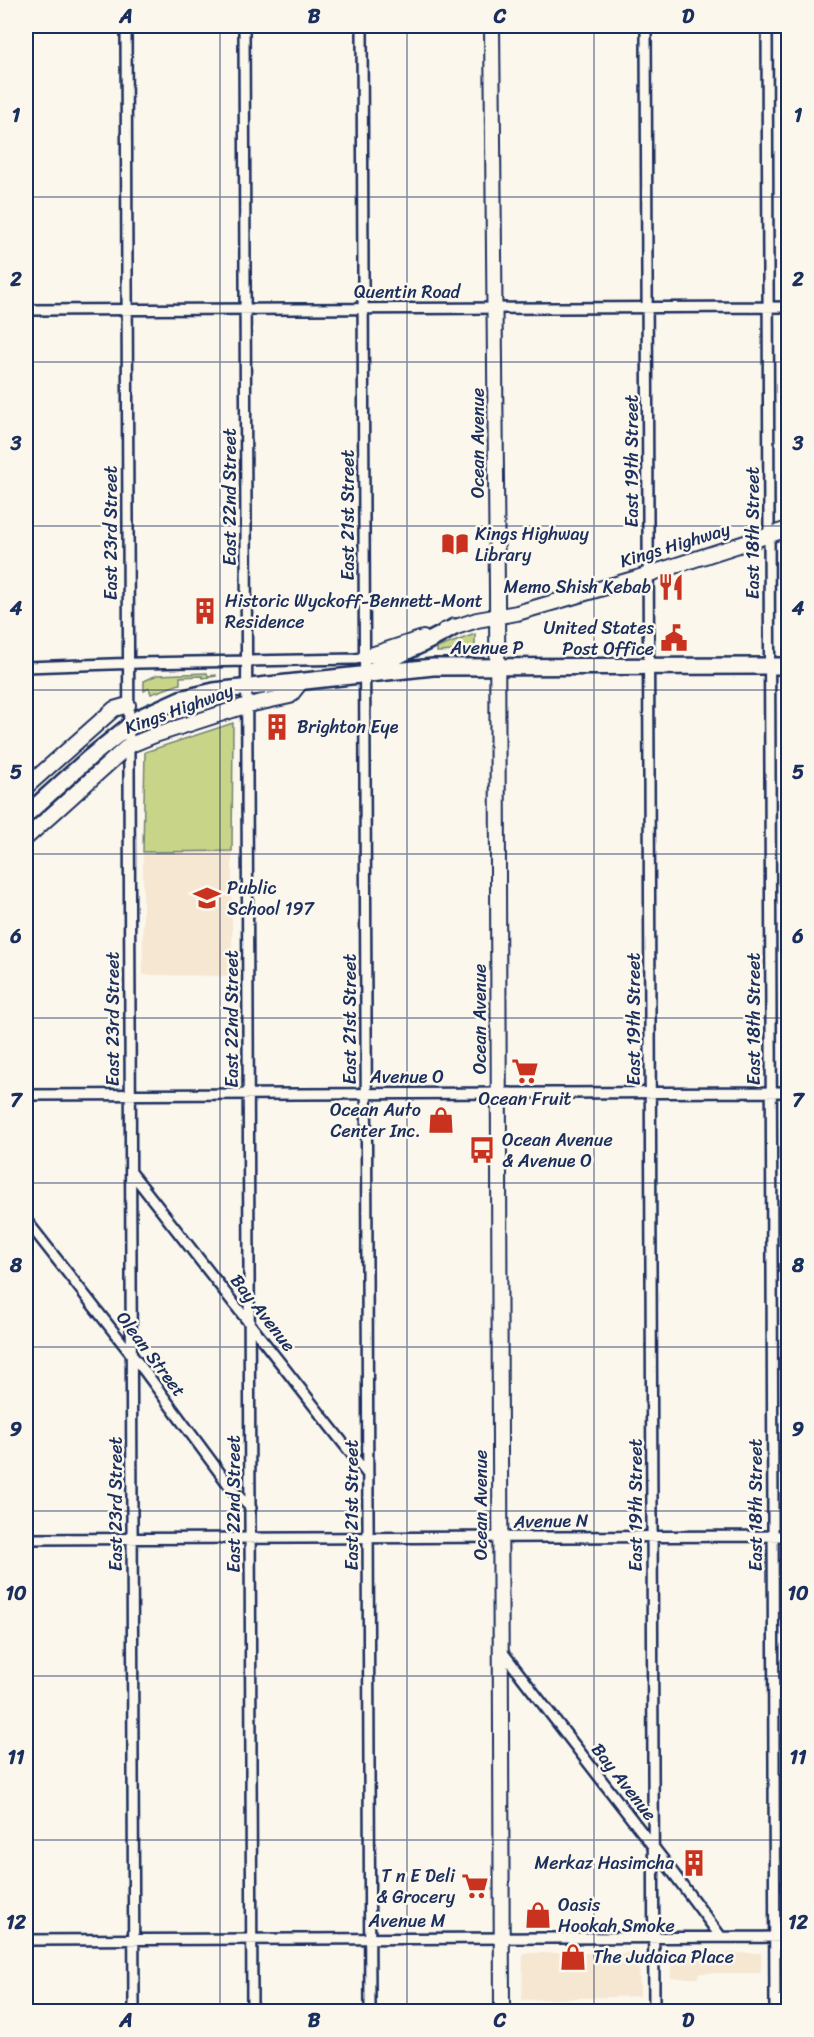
<svg xmlns="http://www.w3.org/2000/svg" width="814" height="2037" font-family="Sriracha,sans-serif">
	<style>
		.built { fill: #f6e7d3 }
		.green { fill: #c8d589; stroke: #728274; stroke-width: 1.5 }
		.lines { fill: none; stroke-linecap: round; stroke-linejoin: round }
		.street-casing { stroke: #1b2f5e; stroke-width: 14 }
		.secondary-casing { stroke: #1b2f5e; stroke-width: 18 }
		.primary-casing { stroke: #1b2f5e; stroke-width: 20 }
		.street { stroke: #fbf7ec; stroke-width: 9 }
		.secondary { stroke: #fbf7ec; stroke-width: 14 }
		.primary { stroke: #fbf7ec; stroke-width: 15 }
		.grid { fill: none; stroke: #1b2f5e; stroke-width: 1.5; stroke-opacity: 0.55 }
		.labels { text-anchor: middle; stroke-width: 5; stroke-linejoin: round; paint-order: stroke }
		.street-label { font-size: 18px; fill: #1b2f5e; stroke: #fbf7ec }
		.poi-label { font-size: 18px; fill: #1b2f5e; stroke: #fbf7ec; text-anchor: start }
		.neatline { fill: none; stroke: #1b2f5e; stroke-width: 2 }
		.grid-label { font-size: 20px; text-anchor: middle; font-weight: bold; fill: #1b2f5e }
	</style>
	<rect width="100%" height="100%" fill="#fbf7ec"/>
	<filter id="ink" filterUnits="userSpaceOnUse"><feTurbulence type="fractalNoise" baseFrequency=".0167" numOctaves="2"/><feDisplacementMap in="SourceGraphic" scale="12" xChannelSelector="R" yChannelSelector="G"/><feConvolveMatrix kernelMatrix="1 2 1 2 8 2 1 2 1" color-interpolation-filters="sRGB"/></filter>
	<g filter="url(#ink)">
		<path class="built" d="M232,851V976L143,975V852Z
			M523,1953H639L640,1996L522,2000Z
			M671,1953H761V1973H699L698,1978H671Z"/>
		<path class="green" d="M475,634V650L437,652V648Z
			M207,673L208,676L216,675V676L203,678L202,676L180,677V684L151,694L149,688L144,691V681L157,675Z
			M233,723L232,851L143,852L145,752Z"/>
		<g class="lines">
			<defs>
				<path id="street" d="M126,26L134,2012
					M244,26L252,2012
					M362,26L370,2012
					M646,26L654,2012
					M767,26L775,2012
					M26,310L788,307
					M26,667L139,663L355,659L365,657
					M26,1095L788,1092
					M131,1172L368,1475
					M26,1220L146,1373L234,1492L251,1508
					M26,1539L788,1536
					M501,1650L665,1862L721,1937
					M26,1940L788,1937
					M782,2012L775,2002L788,1998"/>
				<path id="secondary" d="M492,26L497,590L502,2012
					M444,631L477,620L517,613L637,578L788,529
					M365,657L423,638
					M26,787L114,709L128,705
					M26,838L128,746L155,735L248,705L290,696L301,682"/>
				<path id="primary" d="M368,674C394,654 426,645 454,627
					M26,815L89,758L140,717L180,699L214,691L433,667L788,666"/>
			</defs>
			<use href="#street" class="street-casing"/>
			<use href="#secondary" class="secondary-casing"/>
			<use href="#primary" class="primary-casing"/>
			<use href="#street" class="street"/>
			<use href="#secondary" class="secondary"/>
			<use href="#primary" class="primary"/>
		</g>
	</g>
	<path class="grid" d="M220,26V2012M407,26V2012M594,26V2012M26,197H788M26,362H788M26,526H788M26,690H788M26,854H788M26,1018H788M26,1183H788M26,1347H788M26,1511H788M26,1676H788M26,1840H788"/>
	<defs>
		<symbol id="library-bare" viewBox="-9 -9 18 18"><path d="M-6-4Q-3-5.5-.7-3.5V5Q-3 3-6 4ZM6-4Q3-5.5 .7-3.5V5Q3 3 6 4Z" fill="#c8321e" stroke="#fbf7ec" stroke-width="2.5" paint-order="stroke"/></symbol>
		<symbol id="restaurant-bare" viewBox="-9 -9 18 18"><path d="M-5-6h1v4h1v-4h1v4h1v-4h1v5L-1.5 .5V6h-2V.5L-5-1ZM5-6V6H3V1.5H1.5Q1.5-4 5-6Z" fill="#c8321e" stroke="#fbf7ec" stroke-width="2.5" paint-order="stroke"/></symbol>
		<symbol id="building-bare" viewBox="-9 -9 18 18"><path d="M-4-6H4V6H1V3H-1V6H-4ZM-2.5-4.3h1.7v1.8h-1.7ZM.8-4.3h1.7v1.8H.8ZM-2.5-1h1.7V.8h-1.7ZM.8-1h1.7V.8H.8Z" fill="#c8321e" stroke="#fbf7ec" stroke-width="2.5" paint-order="stroke"/></symbol>
		<symbol id="civic-bare" viewBox="-9 -9 18 18"><path d="M-.6-6.5H3V-4.5H.6V-3L4-1V1h2V6H-6V1h2V-1L-.6-3ZM-1.2 2.5V6h2.4V2.5Z" fill="#c8321e" stroke="#fbf7ec" stroke-width="2.5" paint-order="stroke"/></symbol>
		<symbol id="school-bare" viewBox="-9 -9 18 18"><path d="M0-5L7-2L0 1L-7-2ZM-4 1L0 2.5L4 1V4Q0 6-4 4Z" fill="#c8321e" stroke="#fbf7ec" stroke-width="2.5" paint-order="stroke"/></symbol>
		<symbol id="supermarket-bare" viewBox="-9 -9 18 18"><path d="M-6-5.5h2.5l.6 2H6L4.5 2H-2.5L-4.4-4H-6ZM-1.5 3.2a1.3 1.3 0 1 0 .1 0ZM3 3.2a1.3 1.3 0 1 0 .1 0Z" fill="#c8321e" stroke="#fbf7ec" stroke-width="2.5" paint-order="stroke"/></symbol>
		<symbol id="shop-bare" viewBox="-9 -9 18 18"><path d="M-5-2.5h2.3a2.7 3.5 0 0 1 5.4 0H5L5.5 6h-11ZM-1.5-2.5h3a1.5 2.3 0 0 0-3 0Z" fill="#c8321e" stroke="#fbf7ec" stroke-width="2.5" paint-order="stroke"/></symbol>
		<symbol id="bus-bare" viewBox="-9 -9 18 18"><path d="M-5-6H5V4H4V6H2V4H-2V6H-4V4H-5ZM-3.5-4V0h7V-4ZM-3.5 1.2v1.5H-2V1.2ZM2 1.2v1.5H3.5V1.2Z" fill="#c8321e" stroke="#fbf7ec" stroke-width="2.5" paint-order="stroke"/></symbol>
	</defs>
	<g fill-rule="evenodd">
		<use href="#library-bare" x="436" y="525" width="38" height="38"/>
		<use href="#restaurant-bare" x="652" y="568" width="38" height="38"/>
		<use href="#building-bare" x="186" y="592" width="38" height="38"/>
		<use href="#civic-bare" x="655" y="619" width="38" height="38"/>
		<use href="#building-bare" x="258" y="708" width="38" height="38"/>
		<use href="#school-bare" x="188" y="879" width="38" height="38"/>
		<use href="#supermarket-bare" x="506" y="1052" width="38" height="38"/>
		<use href="#shop-bare" x="422" y="1101" width="38" height="38"/>
		<use href="#bus-bare" x="463" y="1131" width="38" height="38"/>
		<use href="#building-bare" x="675" y="1844" width="38" height="38"/>
		<use href="#supermarket-bare" x="456" y="1867" width="38" height="38"/>
		<use href="#shop-bare" x="519" y="1896" width="38" height="38"/>
		<use href="#shop-bare" x="554" y="1938" width="38" height="38"/>
	</g>
	<g class="labels">
		<g class="street-label">
			<text x="407" y="298">Quentin Road</text>
			<text transform="translate(478 443) rotate(-90)" y="6">Ocean Avenue</text>
			<text transform="translate(632 461) rotate(-90)" y="6">East 19th Street</text>
			<text transform="translate(230 497) rotate(-90)" y="6">East 22nd Street</text>
			<text transform="translate(348 515) rotate(-90)" y="6">East 21st Street</text>
			<text transform="translate(111 533) rotate(-90)" y="6">East 23rd Street</text>
			<text transform="translate(753 533) rotate(-90)" y="6">East 18th Street</text>
			<text transform="translate(675 545) rotate(-17)" y="6">Kings Highway</text>
			<text x="487" y="654">Avenue P</text>
			<text transform="translate(179 709) rotate(-20)" y="6">Kings Highway</text>
			<text transform="translate(113 1019) rotate(-90)" y="6">East 23rd Street</text>
			<text transform="translate(232 1019) rotate(-90)" y="6">East 22nd Street</text>
			<text transform="translate(350 1019) rotate(-90)" y="6">East 21st Street</text>
			<text transform="translate(480 1019) rotate(-90)" y="6">Ocean Avenue</text>
			<text transform="translate(634 1019) rotate(-90)" y="6">East 19th Street</text>
			<text transform="translate(754 1019) rotate(-90)" y="6">East 18th Street</text>
			<text x="407" y="1083">Avenue O</text>
			<text transform="translate(263 1313) rotate(52)" y="6">Bay Avenue</text>
			<text transform="translate(151 1354) rotate(53)" y="6">Olean Street</text>
			<text transform="translate(116 1504) rotate(-90)" y="6">East 23rd Street</text>
			<text transform="translate(234 1504) rotate(-90)" y="6">East 22nd Street</text>
			<text transform="translate(352 1505) rotate(-90)" y="6">East 21st Street</text>
			<text transform="translate(481 1505) rotate(-90)" y="6">Ocean Avenue</text>
			<text transform="translate(636 1505) rotate(-90)" y="6">East 19th Street</text>
			<text transform="translate(756 1505) rotate(-90)" y="6">East 18th Street</text>
			<text transform="translate(551 1521) rotate(-1)" y="6">Avenue N</text>
			<text transform="translate(624 1782) rotate(52)" y="6">Bay Avenue</text>
			<text x="407" y="1927">Avenue M</text>
		</g>
		<g class="poi-label">
			<text x="475" y="540">Kings Highway<tspan x="475" dy="21">Library</tspan></text>
			<text x="651" y="593" text-anchor="end">Memo Shish Kebab</text>
			<text x="225" y="607">Historic Wyckoff-Bennett-Mont<tspan x="225" dy="21">Residence</tspan></text>
			<text x="654" y="634" text-anchor="end">United States<tspan x="654" dy="21">Post Office</tspan></text>
			<text x="297" y="733">Brighton Eye</text>
			<text x="227" y="894">Public<tspan x="227" dy="21">School 197</tspan></text>
			<text x="525" y="1105" text-anchor="middle">Ocean Fruit</text>
			<text x="421" y="1116" text-anchor="end">Ocean Auto<tspan x="421" dy="21">Center Inc.</tspan></text>
			<text x="502" y="1146">Ocean Avenue<tspan x="502" dy="21">&amp; Avenue O</tspan></text>
			<text x="674" y="1869" text-anchor="end">Merkaz Hasimcha</text>
			<text x="455" y="1882" text-anchor="end">T n E Deli<tspan x="455" dy="21">&amp; Grocery</tspan></text>
			<text x="558" y="1911">Oasis<tspan x="558" dy="21">Hookah Smoke</tspan></text>
			<text x="593" y="1963">The Judaica Place</text>
		</g>
	</g>
	<rect width="814" height="2037" fill="none" stroke="#fbf7ec" stroke-width="66"/>
	<rect x="33" y="33" width="748" height="1971" class="neatline"/>
	<g class="grid-label">
		<text x="126" y="23">A</text>
		<text x="314" y="23">B</text>
		<text x="500" y="23">C</text>
		<text x="688" y="23">D</text>
		<text x="16" y="122">1</text>
		<text x="798" y="122">1</text>
		<text x="16" y="286">2</text>
		<text x="798" y="286">2</text>
		<text x="16" y="450">3</text>
		<text x="798" y="450">3</text>
		<text x="16" y="615">4</text>
		<text x="798" y="615">4</text>
		<text x="16" y="779">5</text>
		<text x="798" y="779">5</text>
		<text x="16" y="943">6</text>
		<text x="798" y="943">6</text>
		<text x="16" y="1107">7</text>
		<text x="798" y="1107">7</text>
		<text x="16" y="1272">8</text>
		<text x="798" y="1272">8</text>
		<text x="16" y="1436">9</text>
		<text x="798" y="1436">9</text>
		<text x="16" y="1600">10</text>
		<text x="798" y="1600">10</text>
		<text x="16" y="1764">11</text>
		<text x="798" y="1764">11</text>
		<text x="16" y="1929">12</text>
		<text x="798" y="1929">12</text>
		<text x="126" y="2027">A</text>
		<text x="314" y="2027">B</text>
		<text x="500" y="2027">C</text>
		<text x="688" y="2027">D</text>
	</g>
</svg>
